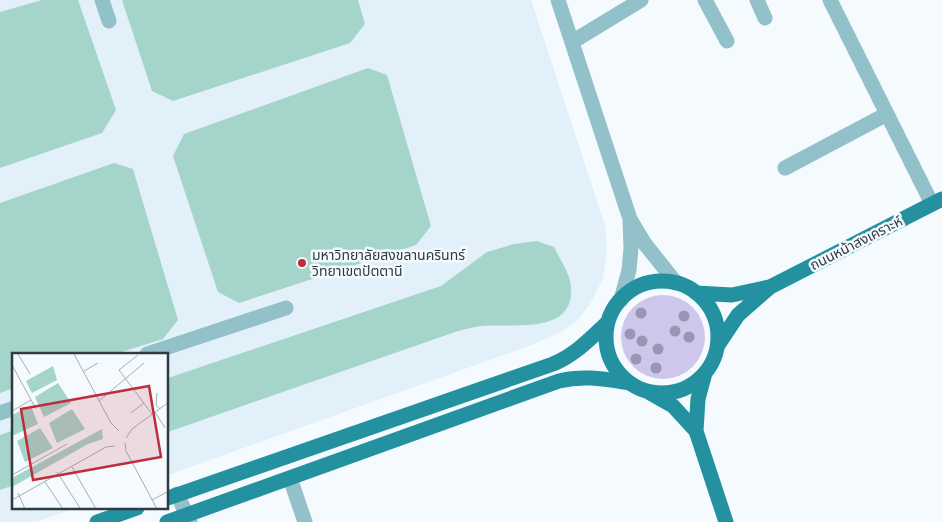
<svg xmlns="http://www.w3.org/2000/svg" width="942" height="522" font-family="Barlow,'Noto Sans Thai',sans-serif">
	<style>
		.built { fill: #e1f0f9 }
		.green { fill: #cec7eb }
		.water { fill: #a5d5ca }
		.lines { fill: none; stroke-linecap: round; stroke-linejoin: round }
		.minor { stroke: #92c1c9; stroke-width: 15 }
		.major { stroke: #23919f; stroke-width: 15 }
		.tree { fill: #9a95b3 }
		.poi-dot { fill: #be2d3c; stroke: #f4fafe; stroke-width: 2 }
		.labels { text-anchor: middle; stroke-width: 5; stroke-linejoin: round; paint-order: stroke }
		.street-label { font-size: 14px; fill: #2f3b42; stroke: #f4fafe }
		.poi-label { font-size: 14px; fill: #2f3b42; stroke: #f4fafe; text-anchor: start }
		.inset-road { fill: none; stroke: #a5aeb3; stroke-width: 1 }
		.view { fill: #be2d3c; fill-opacity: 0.15; stroke: #be2d3c; stroke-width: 2.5 }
		.inset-edge { fill: none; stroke: #2f3b42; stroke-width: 2.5 }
	</style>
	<rect width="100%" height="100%" fill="#f4fafe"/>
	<path class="built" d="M0,0H531L605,225L607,248L603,278L592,301L578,320L559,333L529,346L168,475V354H14V508H75L36,522H0Z"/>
	<path class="green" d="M621 337a42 42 0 1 1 84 0a42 42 0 1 1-84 0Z"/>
	<path class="water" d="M42,0H78L116,110L102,133L0,168V12Z
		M122,0H358L365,24L350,43L173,101L152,91Z
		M368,68L387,75L431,226L416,245L239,303L218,292L173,156L184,134Z
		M114,163L133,169L178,320L163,339L115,354H14V388L0,393V203Z
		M537,241L554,247C560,260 570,273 571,287C575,336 511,323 481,326C473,327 466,329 458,331L168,432V378L441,286L487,252L514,244Z
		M14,430V485L0,490V435Z"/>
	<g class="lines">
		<path class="minor" d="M102,0L109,21
			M558,0L630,219L645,244L676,283
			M705,0L727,41
			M757,0L765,18
			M830,0L932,204
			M572,42L641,0
			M785,168L887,114
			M621,300L629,270L631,248L630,220
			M147,354L286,308
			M0,413L14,408
			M290,478L305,522
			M177,494L190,522"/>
		<path class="major" d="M606 337a56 56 0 1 1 112 0a56 56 0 1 1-112 0Z
			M696,293L732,295L769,287
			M718,345L738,315L770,287L942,199
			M705,373L698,399L696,431L726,522
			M650,393L673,406L696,431
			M168,498L553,364C575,355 591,338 608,322
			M97,522L137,508
			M167,522L559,381C584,375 604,379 630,383"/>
	</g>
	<g class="tree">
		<circle cx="641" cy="313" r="5.5"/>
		<circle cx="684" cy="316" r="5.5"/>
		<circle cx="675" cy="331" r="5.5"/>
		<circle cx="630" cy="334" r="5.5"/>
		<circle cx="689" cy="337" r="5.5"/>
		<circle cx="642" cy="341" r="5.5"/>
		<circle cx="658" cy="349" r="5.5"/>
		<circle cx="636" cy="359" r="5.5"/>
		<circle cx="656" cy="368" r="5.5"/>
	</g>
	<circle class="poi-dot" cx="302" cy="263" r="5"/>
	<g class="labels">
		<g class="street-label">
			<text transform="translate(856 243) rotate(-27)" y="5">ถนนหน้าสงเคราะห์</text>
		</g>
		<g class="poi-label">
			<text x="312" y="260">มหาวิทยาลัยสงขลานครินทร์<tspan x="312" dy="16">วิทยาเขตปัตตานี</tspan></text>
		</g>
	</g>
	<g transform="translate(12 353)">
		<rect width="156" height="156" fill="#f4fafe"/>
		<path d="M41,13L45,27L20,40L14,28ZM46,30L59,50L32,64L23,44ZM19,53L26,71L0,83V62ZM60,56L73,76L45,90L37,70ZM28,75L41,95L13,109L5,88ZM90,76L91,86L76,91L0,134V125Z" fill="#a5d5ca"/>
		<path class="inset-road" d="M6,1L18,21M62,1L99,70L107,78M126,2L107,17L140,61M0,12L24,56M72,18L86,10M145,40L144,52L148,56M87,48L132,10M0,58L19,47M143,59L153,75M119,60L132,50M114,85L120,76L157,49M113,90L114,98L145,156M60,114L84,156M45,119L68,155M0,122L55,91M33,129L51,156M6,140L13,156M0,147L94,94L103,93M140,147L157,138"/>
		<path class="view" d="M137,33L149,104L21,127L9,56Z"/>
		<rect width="156" height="156" class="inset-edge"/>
	</g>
</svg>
